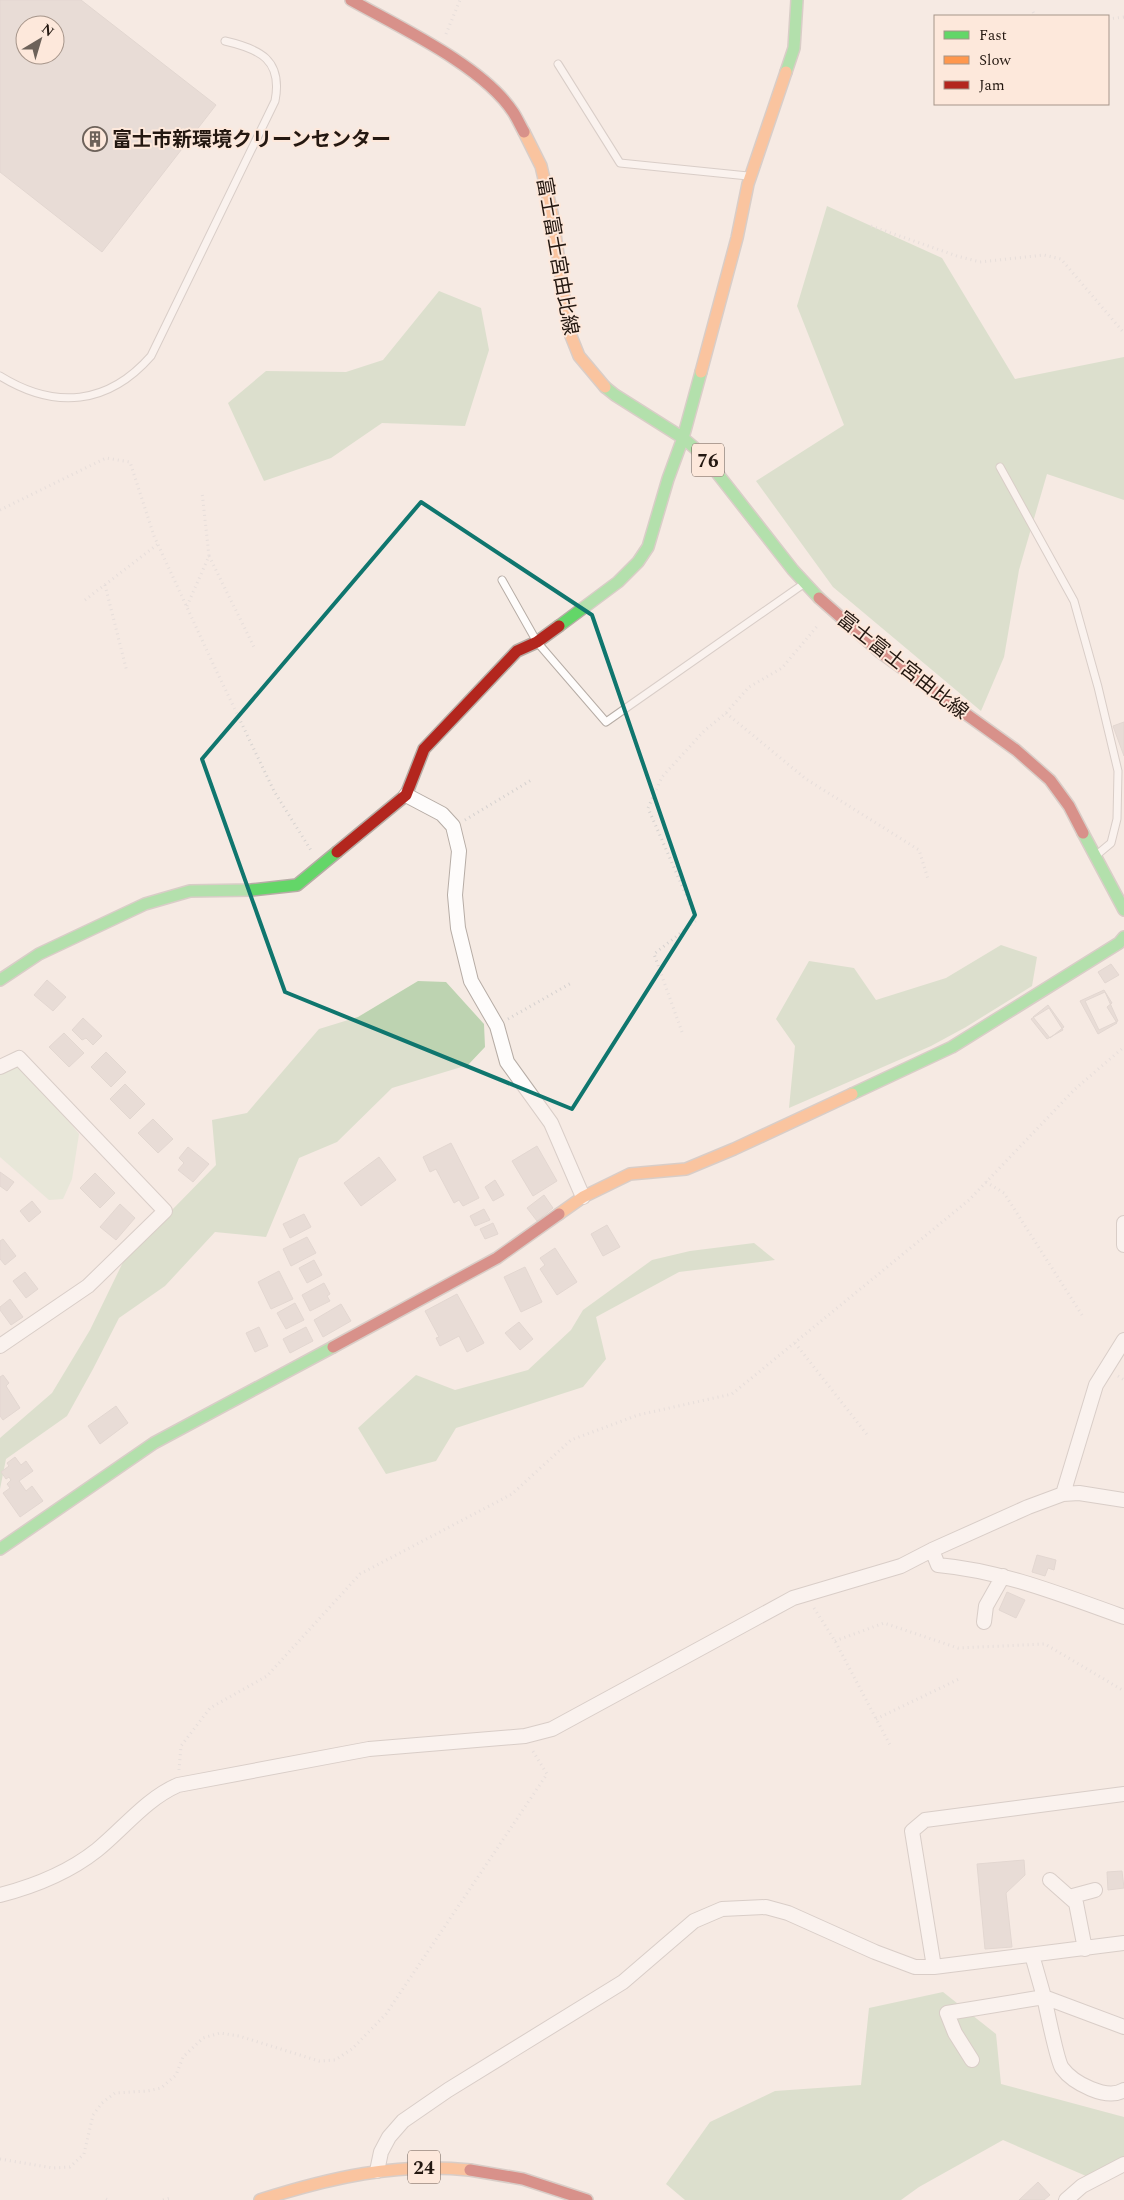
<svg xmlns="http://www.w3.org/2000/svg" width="1124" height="2200" font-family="Spectral,'Noto Sans JP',serif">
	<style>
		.green { fill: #d7e4cc }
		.forest { fill: #bdd3b1 }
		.building { fill: #d8cdc6; stroke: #cbc0b9; fill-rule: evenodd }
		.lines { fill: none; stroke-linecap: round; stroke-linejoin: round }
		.lane-casing { stroke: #b6aca5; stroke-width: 9 }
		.street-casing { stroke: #b6aca5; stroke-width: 16 }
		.fast-casing { stroke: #b6aca5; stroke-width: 14 }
		.slow-casing { stroke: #b6aca5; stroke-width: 14 }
		.jam-casing { stroke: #b6aca5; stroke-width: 14 }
		.path { stroke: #d5d1cf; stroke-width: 3; stroke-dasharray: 1 4; stroke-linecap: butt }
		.lane { stroke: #fefcfb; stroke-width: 7 }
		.street { stroke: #fefcfb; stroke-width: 14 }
		.fast { stroke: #63d668; stroke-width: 11 }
		.slow { stroke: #ff974d; stroke-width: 11 }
		.jam { stroke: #b3261e; stroke-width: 11 }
		.marked { fill: none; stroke: #0f766e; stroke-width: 4; stroke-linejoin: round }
		.labels { text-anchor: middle; stroke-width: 4; stroke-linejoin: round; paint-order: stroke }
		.shield { fill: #fde8db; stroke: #65564e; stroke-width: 1 }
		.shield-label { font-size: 19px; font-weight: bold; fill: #241811 }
		.poi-label { font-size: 20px; font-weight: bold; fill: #241811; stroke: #fde8db; text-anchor: start }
		.street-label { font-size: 20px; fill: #241811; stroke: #fde8db }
	</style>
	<rect width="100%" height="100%" fill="#f5eae3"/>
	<path class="green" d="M19,1058L79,1134L72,1179L63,1199L49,1200L0,1157V1068Z"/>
	<path class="forest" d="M827,206L942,258L1015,379L1124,357V500L1047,474L1019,570L1004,657L981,711L833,587L756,481L844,425L797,306Z
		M439,291L481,308L489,350L465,426L382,423L331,458L264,481L228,403L266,371L346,372L383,360Z
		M1001,945L1037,957L1032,986L966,1027L931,1046L789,1108L795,1046L776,1019L809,961L854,968L876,1000L946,978Z
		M418,981L446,982L484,1024L485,1047L468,1065L392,1088L337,1142L299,1158L266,1237L215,1232L165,1286L119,1318L93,1369L67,1416L6,1459L0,1489V1438L52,1393L90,1330L125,1258L216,1165L212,1120L247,1113L319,1029L358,1017Z
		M754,1243L775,1260L679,1272L596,1317L606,1359L583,1387L456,1428L436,1461L386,1474L358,1428L416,1375L455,1390L528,1370L571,1330L583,1310L652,1260L690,1251Z
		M943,1992L996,2034L1001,2084L1124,2117V2158L1093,2179L1003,2140L919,2187L901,2200H685L666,2184L710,2122L775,2091L861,2085L869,2008Z"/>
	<path class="building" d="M0,0H81L216,105L102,252L0,172ZM25,25H55V55H25Z
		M1124,722V756L1113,726Z
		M1111,964L1119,975L1105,983L1098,972Z
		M47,980L66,997L53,1011L34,995Z
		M1104,990L1112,1003L1107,1007L1117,1023L1098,1034L1080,1001Z
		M1105,992L1118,1021L1099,1030L1085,1001Z
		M1048,1005L1064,1027L1050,1038L1033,1017Z
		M1049,1008L1063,1030L1047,1039L1031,1019Z
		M83,1018L102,1036L93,1045L86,1038L82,1040L72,1030Z
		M64,1033L84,1053L69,1067L49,1047Z
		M106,1052L126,1072L111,1087L91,1067Z
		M125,1084L145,1104L130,1119L110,1099Z
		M153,1119L173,1139L158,1153L138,1133Z
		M451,1143L479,1198L463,1206L459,1200L454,1203L436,1169L430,1172L423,1157Z
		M537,1146L557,1181L533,1196L512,1161Z
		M188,1147L209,1164L193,1182L178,1170L184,1163L179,1158Z
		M379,1157L396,1180L361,1206L344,1183Z
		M0,1172L14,1182L7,1191L0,1186Z
		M95,1173L115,1193L100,1208L80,1188Z
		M495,1180L504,1195L493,1201L485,1187Z
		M544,1195L553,1208L537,1221L527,1208Z
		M32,1201L41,1212L29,1222L20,1211Z
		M120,1204L135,1218L116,1240L100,1227Z
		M484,1209L490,1220L475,1226L470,1216Z
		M304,1214L311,1227L290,1238L283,1224Z
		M493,1223L498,1234L485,1239L480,1229Z
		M607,1225L620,1247L603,1256L591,1234Z
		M307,1237L316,1253L291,1266L283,1249Z
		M3,1239L16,1256L5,1265L0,1259V1241Z
		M555,1248L577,1282L557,1295L540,1269L545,1265L540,1258Z
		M314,1260L322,1275L307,1283L299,1268Z
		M525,1267L542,1302L521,1312L504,1277Z
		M279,1271L293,1299L271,1309L258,1282Z
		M25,1272L38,1289L26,1298L13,1281Z
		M324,1283L330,1294L327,1296L330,1301L310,1311L302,1295Z
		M457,1294L484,1343L467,1352L459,1336L440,1346L436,1338L439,1337L425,1311Z
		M10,1299L23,1317L11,1325L0,1310V1307Z
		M295,1303L304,1320L286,1329L277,1313Z
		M341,1304L351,1321L323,1337L314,1320Z
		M519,1322L533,1339L520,1350L505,1333Z
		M259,1327L268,1346L255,1352L246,1333Z
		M306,1327L313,1341L290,1353L283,1339Z
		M3,1375L9,1383L6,1386L20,1408L3,1420L0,1416V1377Z
		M116,1406L128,1423L100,1444L88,1426Z
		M15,1457L21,1465L26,1461L33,1471L19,1481L26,1491L32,1486L43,1501L20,1517L3,1493L10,1488L7,1484L11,1480L9,1477L6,1479L1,1472L9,1466L7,1463Z
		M1037,1555L1056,1560L1054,1570L1048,1568L1045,1576L1032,1572Z
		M1007,1592L1025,1600L1016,1618L999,1610Z
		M1024,1860L1025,1875L1006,1893L1012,1947L985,1949L977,1864Z
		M1122,1871L1124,1888L1108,1890L1107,1872Z
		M1038,2182L1050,2195L1044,2200H1019Z"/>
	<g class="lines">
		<defs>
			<path id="lane" d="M558,64L620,163L748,176
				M0,376C55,410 108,405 151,356L275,101C283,60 260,49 225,41
				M1000,467L1074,601L1098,687L1118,771L1117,819L1111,843L1099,853
				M502,580L537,642L606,722L802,585"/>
			<path id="street" d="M406,795L442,814L453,826L459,851L455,895L458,928L471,981L497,1026L507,1062L551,1123L583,1197
				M0,1067L19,1058L165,1211L88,1286L0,1346
				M1124,1223V1245
				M1063,1494L1096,1385L1124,1340
				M932,1550L938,1565C1003,1571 1062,1595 1124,1617
				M984,1622L986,1606L1003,1576
				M1050,1880L1076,1903L1085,1949
				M0,1895C35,1886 68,1873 97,1850C124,1828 146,1799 178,1785L369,1749L525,1736L552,1729L793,1598L901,1566L932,1550L1028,1507L1063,1494L1079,1493L1124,1500
				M1069,1897L1095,1890
				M1032,1955L1044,1997L1124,2027
				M934,1967L912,1831L925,1820L1124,1794
				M972,2060L955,2033L947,2013L1044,1997C1047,2010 1057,2061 1062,2068C1073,2083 1107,2101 1124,2090
				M377,2171L381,2152L389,2137L403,2121L448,2090L623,1982L694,1921L722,1909L766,1907L788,1913L875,1952L915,1967H934L1124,1943
				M1066,2200L1082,2186L1124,2164"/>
			<path id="fast" d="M786,72L794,48L797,0
				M605,387L615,395L683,438L703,455L793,570L819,598
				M559,626L618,582L638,562L648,547L668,479L683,438L701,372
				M1083,833L1124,910
				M0,980L39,954L145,904L190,891L251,890L297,885L337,852
				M852,1094L952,1047L1119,943L1124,937
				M0,1549L154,1443L333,1347"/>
			<path id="slow" d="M524,132L541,166L552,213L569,331L579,356L605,387
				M701,372L737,238L748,184L786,72
				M559,1214L583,1197L630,1174L686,1169L734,1149L852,1094
				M260,2200C329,2178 397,2162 470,2170"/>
			<path id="jam" d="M351,0C399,27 483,66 513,112C517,118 520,125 524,132
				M819,598L880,652L1016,750L1050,780L1069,806L1083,833
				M337,852L406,795L424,749L517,651L537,642L559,626
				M333,1347L497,1258L559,1214
				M470,2170L523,2179L587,2200"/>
		</defs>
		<use href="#lane" class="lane-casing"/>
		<use href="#street" class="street-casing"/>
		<use href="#fast" class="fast-casing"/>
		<use href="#slow" class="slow-casing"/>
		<use href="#jam" class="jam-casing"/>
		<path class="path" d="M1033,12L1035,16
			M1108,19L1124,17
			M446,34L460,0
			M871,226L957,256L980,262L1044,255L1061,259L1124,333
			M0,510L106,458L130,462L154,536L215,668L274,791L312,852
			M209,556L254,647
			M105,585L127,672
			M85,600L158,544
			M187,606L209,556L202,492
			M726,713L806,779L919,850L928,879
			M465,820L533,779
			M508,1019L573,982
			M682,1032L654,954L697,920L648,808L662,777L704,731L726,713L749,687L782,668L819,624
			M986,1182L1004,1193L1082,1315
			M795,1343L869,1437
			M1118,1376L1124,1380
			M814,1608L835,1641L890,1745
			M835,1641L884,1623L958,1648L1045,1644L1124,1691
			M876,1719L959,1679
			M179,1770L181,1746L210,1708L267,1676L360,1574L512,1494L571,1440L638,1415L732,1394L969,1200L1075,1089L1124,1047
			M0,2159L53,2168L70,2167L84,2154L93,2115L102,2103L115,2093L147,2091L161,2088L176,2075L183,2057L203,2038L220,2033L239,2036L319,2061L335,2060L352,2049L386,2014L547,1774L531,1748
			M106,2199L108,2200
			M163,2200L170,2198L171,2200"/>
		<use href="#lane" class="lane"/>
		<use href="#street" class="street"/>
		<use href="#fast" class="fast"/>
		<use href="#slow" class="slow"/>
		<use href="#jam" class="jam"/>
	</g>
	<path d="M0 0H1124V2200H0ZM421,502L592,615L695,915L572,1109L285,992L202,759Z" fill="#f5eae3" fill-opacity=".55" fill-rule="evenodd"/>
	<path class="marked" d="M421,502L592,615L695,915L572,1109L285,992L202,759Z"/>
	<defs>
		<symbol id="building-ring" viewBox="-11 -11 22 22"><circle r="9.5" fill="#fde8db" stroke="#6d625a" stroke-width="1.5"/><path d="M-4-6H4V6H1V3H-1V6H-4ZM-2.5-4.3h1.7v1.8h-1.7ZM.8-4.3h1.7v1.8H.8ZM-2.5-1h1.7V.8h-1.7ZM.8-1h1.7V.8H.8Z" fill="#6d625a"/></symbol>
	</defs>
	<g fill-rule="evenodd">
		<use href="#building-ring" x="81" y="125" width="28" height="28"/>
	</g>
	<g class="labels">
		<g class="shield">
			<rect x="692" y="443.5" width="32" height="33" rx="4"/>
			<rect x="408" y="2150.5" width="32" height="33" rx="4"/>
		</g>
		<g class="shield-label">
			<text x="708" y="467">76</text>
			<text x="424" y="2174">24</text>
		</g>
		<g class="poi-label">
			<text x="112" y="146">富士市新環境クリーンセンター</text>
		</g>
		<g class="street-label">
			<text transform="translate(558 256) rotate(80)" y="7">富士富士宮由比線</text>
			<text transform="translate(903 665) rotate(38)" y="7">富士富士宮由比線</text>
		</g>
	</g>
	<rect x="934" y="15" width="175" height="90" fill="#fde8db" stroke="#a6958a"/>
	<rect x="944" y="31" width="25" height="8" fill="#63d668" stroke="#a6958a"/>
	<text x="979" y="40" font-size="15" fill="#241811">Fast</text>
	<rect x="944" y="56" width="25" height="8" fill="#ff974d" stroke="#a6958a"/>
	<text x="979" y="65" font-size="15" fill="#241811">Slow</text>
	<rect x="944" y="81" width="25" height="8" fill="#b3261e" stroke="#a6958a"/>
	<text x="979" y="90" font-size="15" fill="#241811">Jam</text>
	<g transform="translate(40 40) rotate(38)"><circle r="24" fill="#fde8db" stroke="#a6958a"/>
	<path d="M0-4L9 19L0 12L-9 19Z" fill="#6d625a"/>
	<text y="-8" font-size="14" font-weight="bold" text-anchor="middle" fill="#241811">N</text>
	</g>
</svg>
